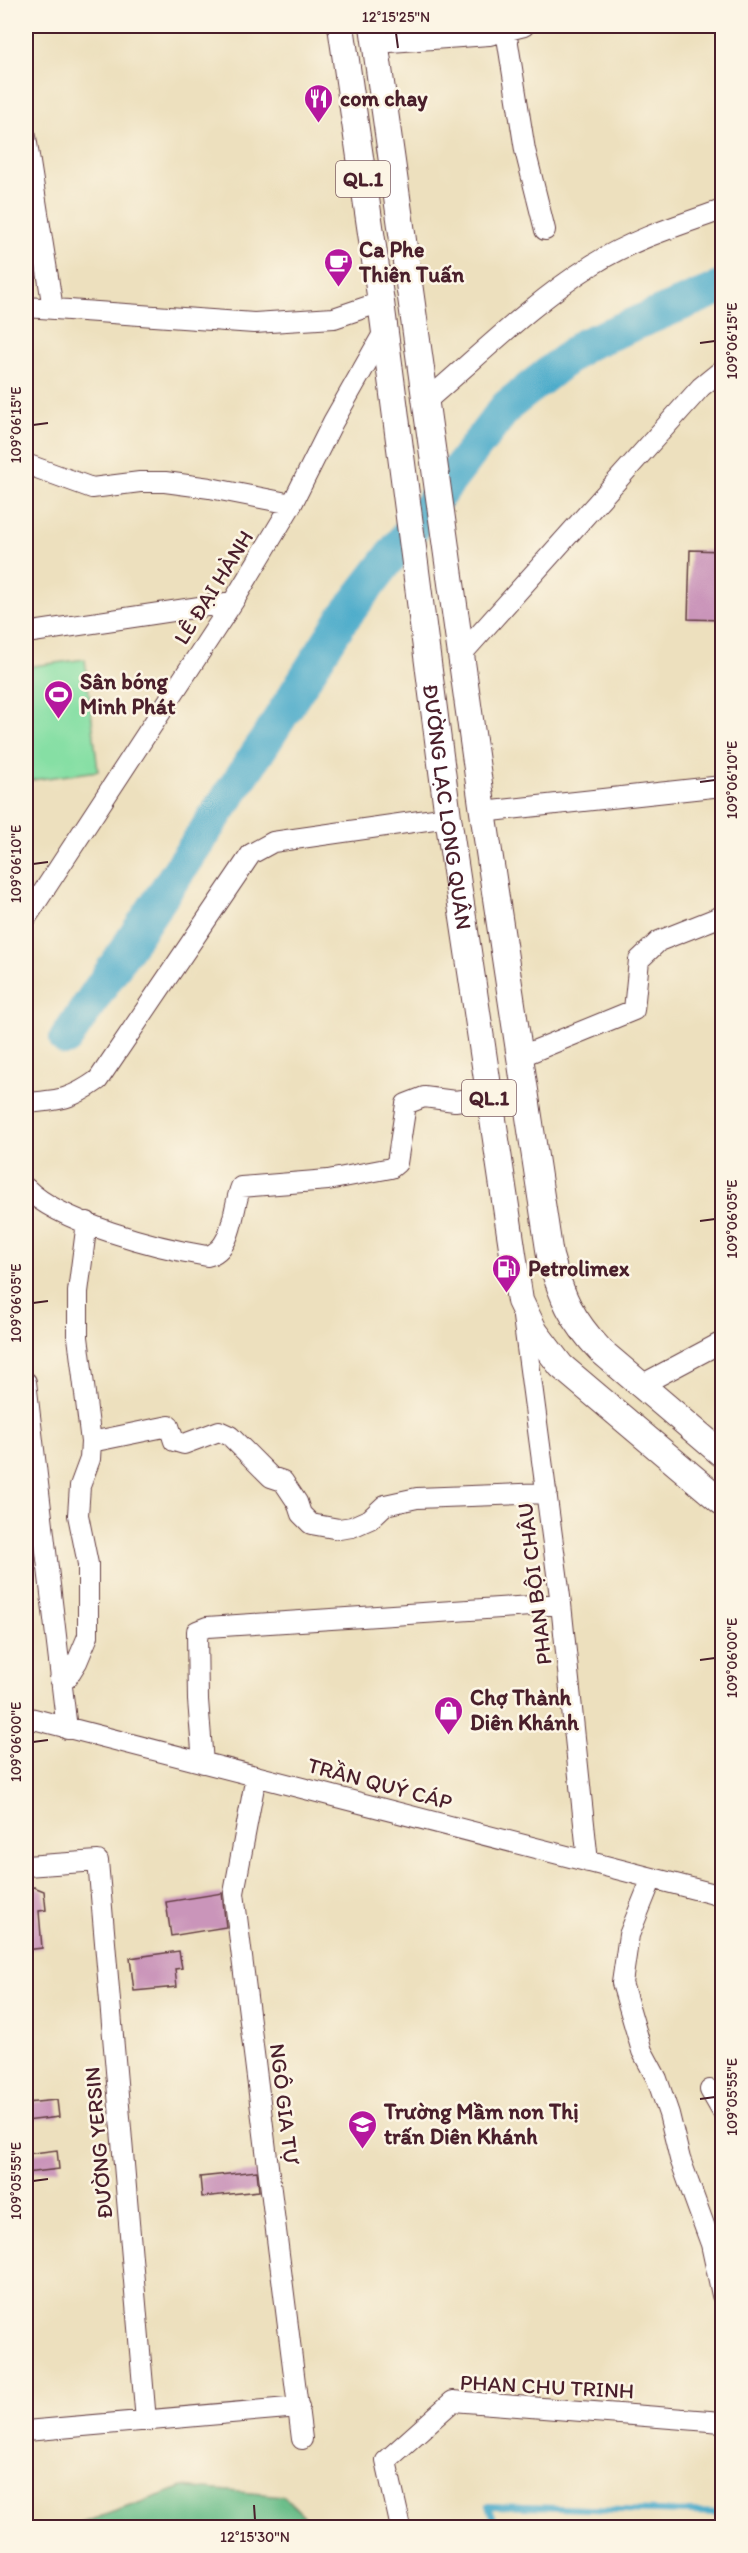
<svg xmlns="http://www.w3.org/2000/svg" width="748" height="2553" font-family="Itim,sans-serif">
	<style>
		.green { fill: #86dfa4; stroke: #687f68; stroke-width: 1.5 }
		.forest { fill: #6cbe8a; stroke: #5b6e5a; stroke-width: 1.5 }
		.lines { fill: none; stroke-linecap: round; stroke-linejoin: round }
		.stream { stroke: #4cabca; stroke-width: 6 }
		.river { stroke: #4cabca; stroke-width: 34 }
		.building { fill: #ca95ba }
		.minor-casing { stroke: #623c41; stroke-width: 22 }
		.major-casing { stroke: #623c41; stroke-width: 28 }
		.minor { stroke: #fff; stroke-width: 20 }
		.major { stroke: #fff; stroke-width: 26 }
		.ticks { fill: none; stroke: #4a1f2b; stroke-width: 2 }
		.labels { text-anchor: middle; stroke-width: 5; stroke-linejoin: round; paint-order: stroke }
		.shield { fill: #fcf5e5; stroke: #7f5f63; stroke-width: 1.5 }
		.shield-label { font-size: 21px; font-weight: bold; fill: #4a1f2b }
		.poi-label { font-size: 22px; font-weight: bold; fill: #4a1f2b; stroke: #fcf5e5; text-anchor: start }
		.street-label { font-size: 22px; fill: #4a1f2b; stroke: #fcf5e5 }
		.neatline { fill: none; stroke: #4a1f2b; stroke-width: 2 }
		.ticks-label { font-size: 15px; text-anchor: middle; fill: #4a1f2b }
	</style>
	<rect width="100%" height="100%" fill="#fcf5e5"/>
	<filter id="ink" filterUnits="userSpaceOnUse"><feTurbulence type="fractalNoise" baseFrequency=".0167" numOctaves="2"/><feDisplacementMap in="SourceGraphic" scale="12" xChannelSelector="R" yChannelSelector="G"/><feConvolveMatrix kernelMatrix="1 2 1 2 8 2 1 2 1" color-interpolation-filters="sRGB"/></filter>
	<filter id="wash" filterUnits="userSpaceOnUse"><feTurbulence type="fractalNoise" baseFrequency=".008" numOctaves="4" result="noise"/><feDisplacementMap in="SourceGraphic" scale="24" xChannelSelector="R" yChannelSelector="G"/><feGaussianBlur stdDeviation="1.35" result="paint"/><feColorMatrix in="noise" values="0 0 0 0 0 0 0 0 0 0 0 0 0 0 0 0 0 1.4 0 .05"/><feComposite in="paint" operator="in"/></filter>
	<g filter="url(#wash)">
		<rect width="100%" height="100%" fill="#ede0be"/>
		<path class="green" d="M85,659L98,771L26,781V667Z"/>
		<path class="forest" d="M183,2487L284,2496L315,2527H71Z"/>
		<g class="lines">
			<path class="stream" d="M496,2528L488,2506L722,2513"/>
			<path class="river" d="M66,1039L264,743L341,621L507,406L584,345L722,287"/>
		</g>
		<g id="blocks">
			<path class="building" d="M690,550L723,551V620L688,619Z
				M34,1887L44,1891L46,1910L39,1911L42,1948L26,1950V1888Z
				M222,1893L226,1927L171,1936L166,1902Z
				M179,1951L182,1968L175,1969L177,1987L134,1991L130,1958Z
				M57,2100L59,2117L26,2121V2103Z
				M57,2150L59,2169L26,2173V2154Z
				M257,2171L259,2191L202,2197L200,2177Z"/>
		</g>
	</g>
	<g filter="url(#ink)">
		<use href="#blocks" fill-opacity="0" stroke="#623c41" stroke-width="1.5"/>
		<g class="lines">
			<defs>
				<path id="minor" d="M506,31L525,150L545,230
					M376,43L489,35L524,26
					M26,137L53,309
					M26,307L254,323L334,318L381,302
					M426,401C480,355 532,303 592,265C631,240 679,225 722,210
					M26,464L92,488L140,482H165L210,488L292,504
					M26,633L233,602
					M460,656L701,387L722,370
					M483,812L722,786
					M26,918L233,602L292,504L333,422L384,332
					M519,1057L634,1010L639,960L659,941L722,916
					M26,1103C60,1100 70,1100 98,1080L251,854L273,842L448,817
					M26,1188C60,1223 158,1248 207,1256C234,1250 232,1208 241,1187L328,1180L391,1168L397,1163L406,1104L424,1097L455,1101L489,1096
					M523,1317L561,1604L588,1862
					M26,1382L67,1729
					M643,1384L722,1342
					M91,1442L169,1426L174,1441L184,1444L219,1431L230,1436L271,1477L283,1481L297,1502L301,1514L311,1524L339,1529L352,1527L370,1519L385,1505L417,1498L547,1493
					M60,1679L67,1678L77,1662L88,1636V1564L78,1515L80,1486L90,1459L91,1442L78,1337V1292L87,1222
					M26,1717L722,1896
					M203,1763L198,1700L197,1631L207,1627L561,1604
					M256,1776L234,1893L302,2439
					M26,1866L98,1861L146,2421
					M652,1878L629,1935L622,1983L642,2051L657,2079L669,2114L680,2159L711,2244L722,2295
					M710,2090L722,2111
					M26,2431L299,2407
					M401,2528L386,2461L453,2401L722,2422"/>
				<g id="major">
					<path id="s1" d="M341,26L381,302L448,817L520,1301L535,1332L561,1366L722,1502"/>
					<path d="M373,26L483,812L550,1256C562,1298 571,1319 601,1351L722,1454"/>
				</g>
			</defs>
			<use href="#minor" class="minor-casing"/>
			<use href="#major" class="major-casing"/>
			<use href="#minor" class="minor"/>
			<use href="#major" class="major"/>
		</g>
	</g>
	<path class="ticks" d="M396,33L398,48M700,343L715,341M33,425L48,423M700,782L715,780M33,864L48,862M700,1221L715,1219M33,1303L48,1301M700,1660L715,1658M33,1742L48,1740M700,2099L715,2097M33,2181L48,2179M254,2505L255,2520"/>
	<defs>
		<symbol id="restaurant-pin" viewBox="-11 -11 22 30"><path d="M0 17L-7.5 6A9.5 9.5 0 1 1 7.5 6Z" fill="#b5179e" stroke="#fcf5e5"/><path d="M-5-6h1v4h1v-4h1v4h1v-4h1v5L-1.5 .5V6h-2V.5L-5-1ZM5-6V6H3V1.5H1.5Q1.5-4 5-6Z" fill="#fff"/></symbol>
		<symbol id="cafe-pin" viewBox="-11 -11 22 30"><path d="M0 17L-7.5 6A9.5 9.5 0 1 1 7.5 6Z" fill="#b5179e" stroke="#fcf5e5"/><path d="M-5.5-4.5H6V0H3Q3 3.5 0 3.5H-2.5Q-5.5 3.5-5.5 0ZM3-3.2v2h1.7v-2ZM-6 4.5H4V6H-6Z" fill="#fff"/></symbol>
		<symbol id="stadium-pin" viewBox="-11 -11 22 30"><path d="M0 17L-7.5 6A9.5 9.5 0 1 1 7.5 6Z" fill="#b5179e" stroke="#fcf5e5"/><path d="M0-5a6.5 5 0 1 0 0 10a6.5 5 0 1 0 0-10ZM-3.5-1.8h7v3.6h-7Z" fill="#fff"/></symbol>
		<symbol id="fuel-pin" viewBox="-11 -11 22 30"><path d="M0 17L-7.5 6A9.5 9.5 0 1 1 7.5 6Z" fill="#b5179e" stroke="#fcf5e5"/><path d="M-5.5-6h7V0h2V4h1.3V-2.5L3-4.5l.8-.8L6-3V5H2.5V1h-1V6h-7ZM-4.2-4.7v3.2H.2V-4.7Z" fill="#fff"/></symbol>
		<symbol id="shop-pin" viewBox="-11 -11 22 30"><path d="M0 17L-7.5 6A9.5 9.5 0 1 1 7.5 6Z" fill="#b5179e" stroke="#fcf5e5"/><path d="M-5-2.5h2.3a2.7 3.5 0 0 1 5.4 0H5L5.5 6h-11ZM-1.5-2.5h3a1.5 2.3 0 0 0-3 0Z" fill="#fff"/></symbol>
		<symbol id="school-pin" viewBox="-11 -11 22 30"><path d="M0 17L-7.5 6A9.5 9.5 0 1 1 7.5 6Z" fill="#b5179e" stroke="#fcf5e5"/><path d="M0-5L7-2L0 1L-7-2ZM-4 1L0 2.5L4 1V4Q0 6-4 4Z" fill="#fff"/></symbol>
	</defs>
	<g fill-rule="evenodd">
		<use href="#restaurant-pin" x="302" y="82" width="33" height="45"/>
		<use href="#cafe-pin" x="322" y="246" width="33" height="45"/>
		<use href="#stadium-pin" x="42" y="678" width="33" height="45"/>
		<use href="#fuel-pin" x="490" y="1252" width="33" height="45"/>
		<use href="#shop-pin" x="432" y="1694" width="33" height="45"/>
		<use href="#school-pin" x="346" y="2108" width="33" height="45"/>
	</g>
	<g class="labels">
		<g class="shield">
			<rect x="336" y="161" width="54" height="36" rx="4.5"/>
			<rect x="462" y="1080" width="54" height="36" rx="4.5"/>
		</g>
		<g class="shield-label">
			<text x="363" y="186">QL.1</text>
			<text x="489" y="1105">QL.1</text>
		</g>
		<g class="poi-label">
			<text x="340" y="106">com chay</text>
			<text x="359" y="257">Ca Phe<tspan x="359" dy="25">Thiên Tuấn</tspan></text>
			<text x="80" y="689">Sân bóng<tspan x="80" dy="25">Minh Phát</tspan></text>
			<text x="528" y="1276">Petrolimex</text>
			<text x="470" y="1705">Chợ Thành<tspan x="470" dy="25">Diên Khánh</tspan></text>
			<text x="384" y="2119">Trường Mầm non Thị<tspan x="384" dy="25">trấn Diên Khánh</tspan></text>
		</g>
		<g class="street-label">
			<text transform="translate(213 587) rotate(-58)" y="8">LÊ ĐẠI HÀNH</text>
			<text dy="8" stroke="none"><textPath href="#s1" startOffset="788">ĐƯỜNG LẠC LONG QUÂN</textPath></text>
			<text transform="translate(534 1584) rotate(-97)" y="8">PHAN BỘI CHÂU</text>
			<text transform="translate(380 1783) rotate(15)" y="8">TRẦN QUÝ CÁP</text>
			<text transform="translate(285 2104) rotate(83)" y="8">NGÔ GIA TỰ</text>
			<text transform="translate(98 2143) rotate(-95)" y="8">ĐƯỜNG YERSIN</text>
			<text transform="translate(547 2386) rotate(3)" y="8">PHAN CHU TRINH</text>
		</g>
	</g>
	<rect width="748" height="2553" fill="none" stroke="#fcf5e5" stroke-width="66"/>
	<rect x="33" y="33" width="682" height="2487" class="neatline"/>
	<g class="ticks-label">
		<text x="396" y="22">12°15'25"N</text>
		<text transform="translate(732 341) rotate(-90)" y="5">109°06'15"E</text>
		<text transform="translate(16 425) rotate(-90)" y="5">109°06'15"E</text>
		<text transform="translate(732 780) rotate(-90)" y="5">109°06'10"E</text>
		<text transform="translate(16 864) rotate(-90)" y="5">109°06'10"E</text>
		<text transform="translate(732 1219) rotate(-90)" y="5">109°06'05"E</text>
		<text transform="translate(16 1303) rotate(-90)" y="5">109°06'05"E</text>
		<text transform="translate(732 1658) rotate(-90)" y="5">109°06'00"E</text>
		<text transform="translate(16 1742) rotate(-90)" y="5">109°06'00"E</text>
		<text transform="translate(732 2097) rotate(-90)" y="5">109°05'55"E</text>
		<text transform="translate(16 2181) rotate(-90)" y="5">109°05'55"E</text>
		<text x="255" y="2542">12°15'30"N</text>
	</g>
</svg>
